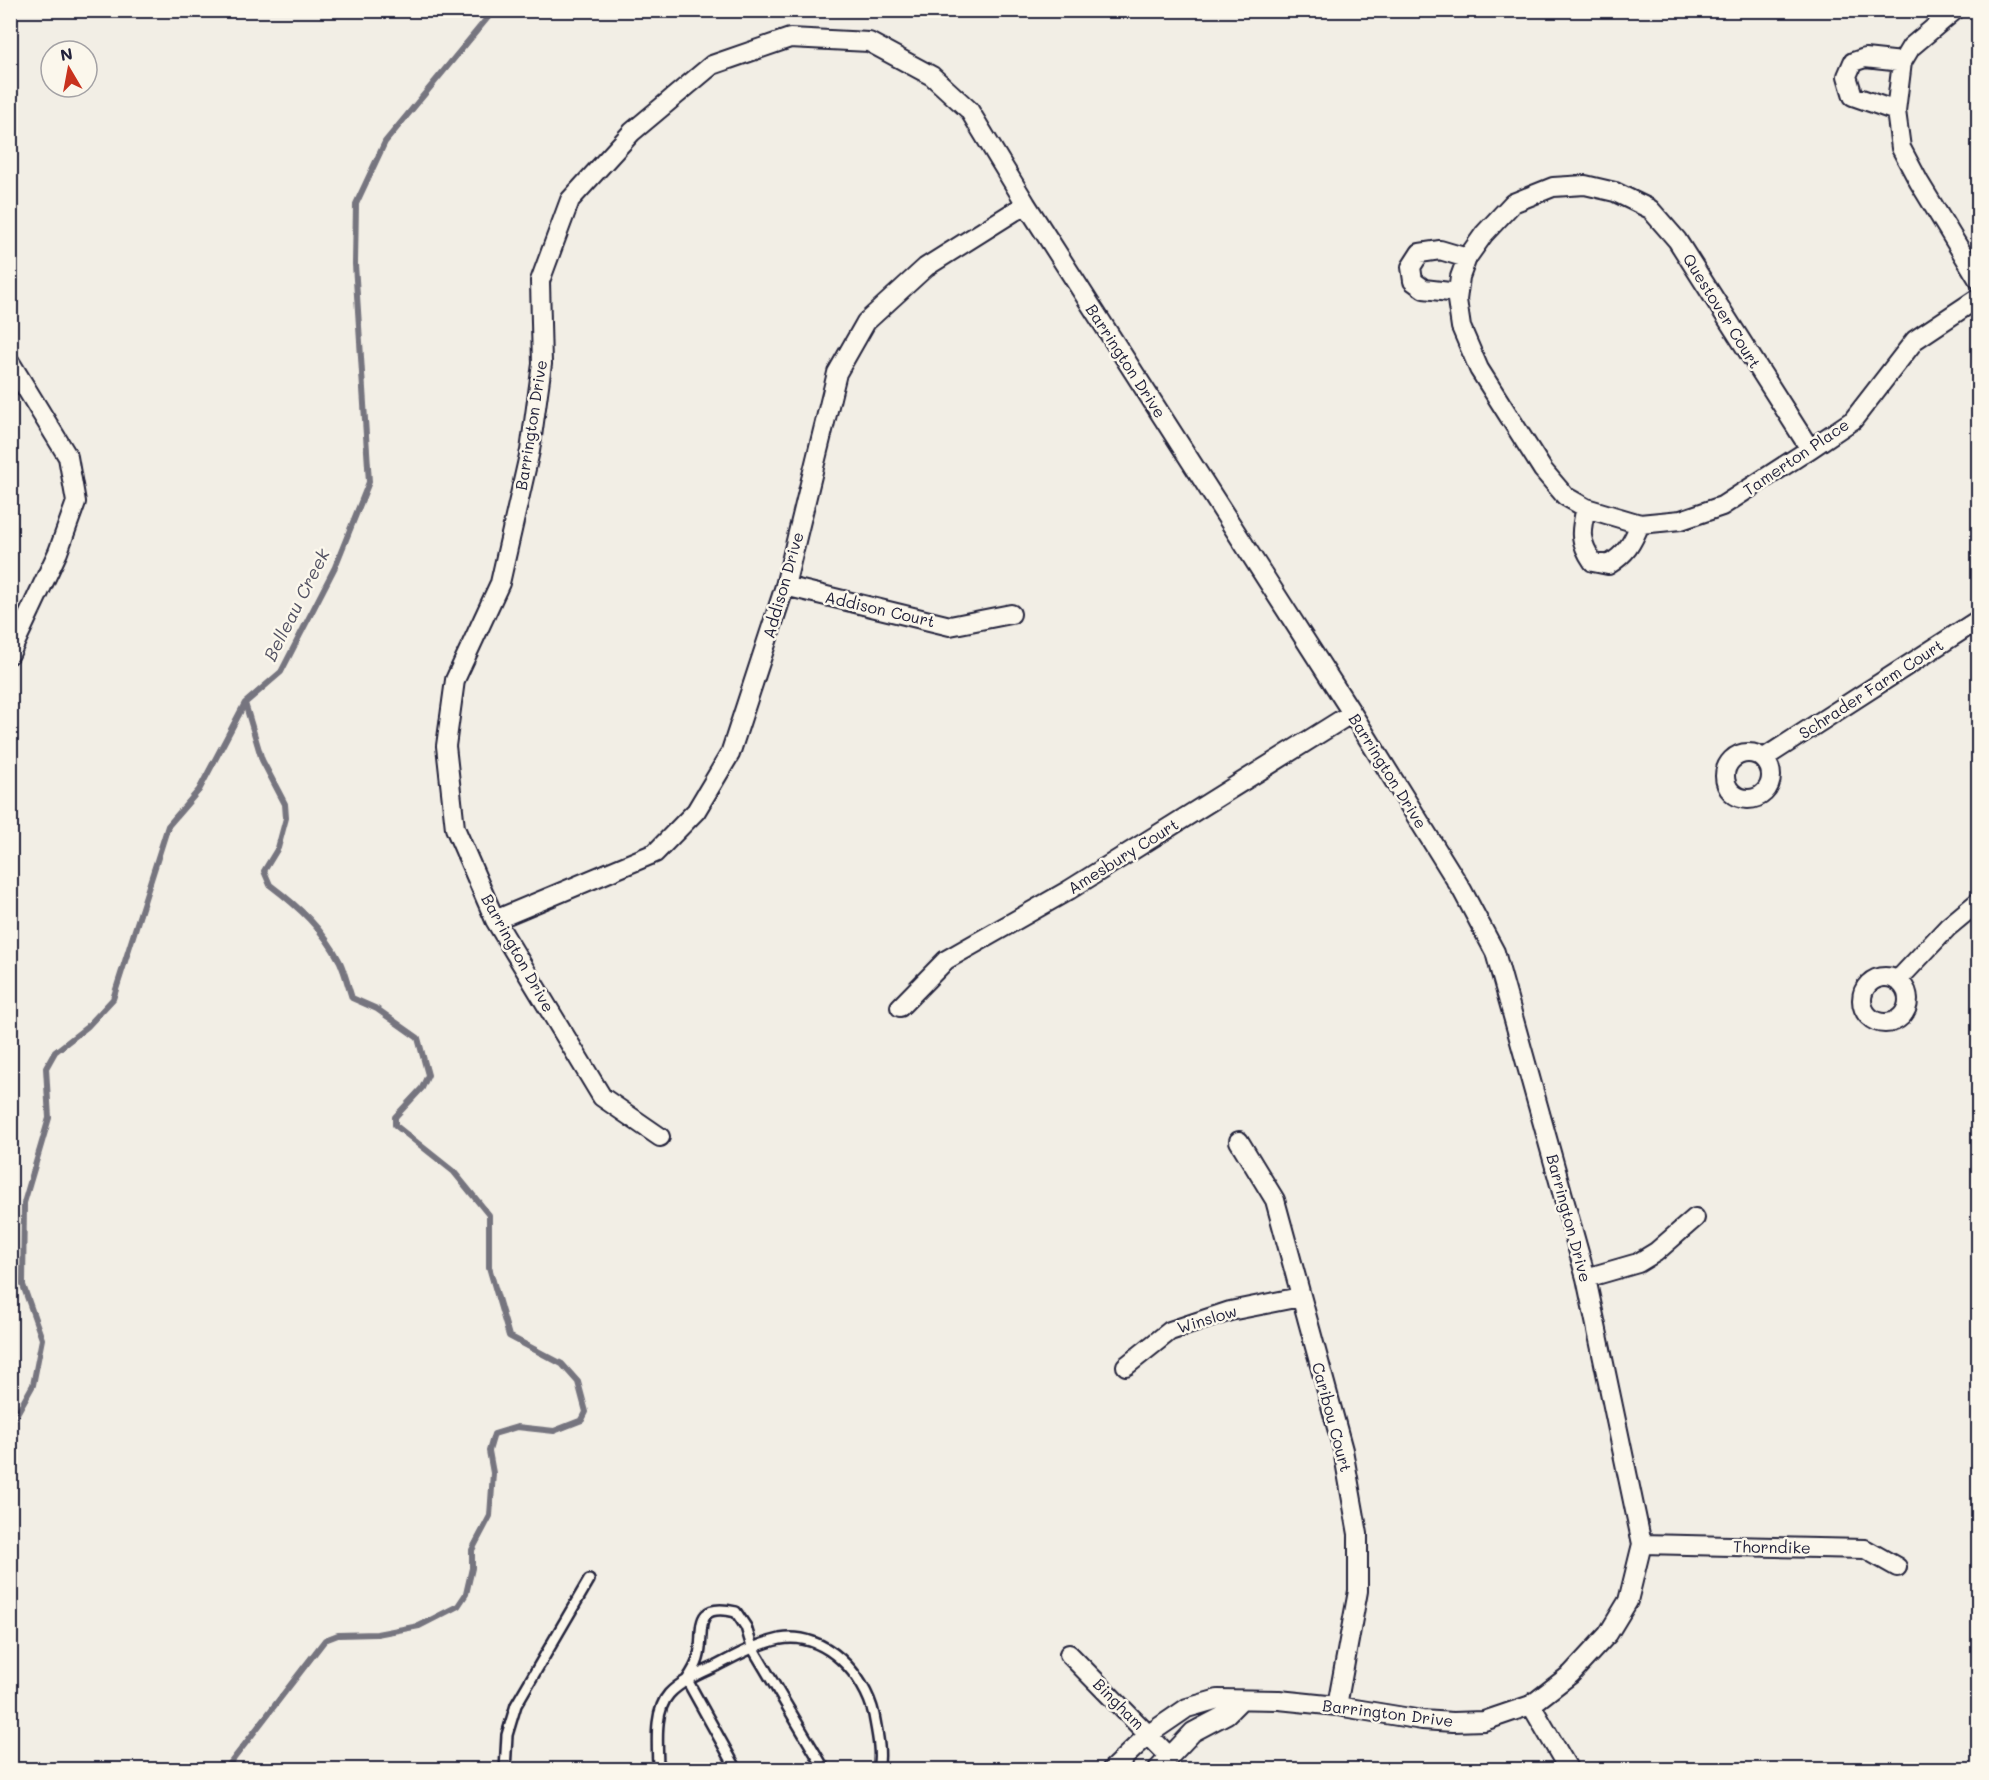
<svg xmlns="http://www.w3.org/2000/svg" width="1989" height="1780" font-family="Mali,sans-serif">
	<style>
		.lines { fill: none; stroke-linecap: round; stroke-linejoin: round }
		.stream { stroke: #76747f; stroke-width: 6 }
		.lane-casing { stroke: #22223b; stroke-width: 14 }
		.street-casing { stroke: #22223b; stroke-width: 22 }
		.lane { stroke: #fbf7ec; stroke-width: 9 }
		.street { stroke: #fbf7ec; stroke-width: 18 }
		.labels { text-anchor: middle; stroke-width: 5; stroke-linejoin: round; paint-order: stroke }
		.street-label { font-size: 16px; fill: #22223b; stroke: #fbf7ec }
		.water-label { font-size: 18px; font-style: italic; fill: #535263; stroke: #fbf7ec }
	</style>
	<rect width="100%" height="100%" fill="#f2eee5"/>
	<filter id="ink" filterUnits="userSpaceOnUse"><feTurbulence type="fractalNoise" baseFrequency=".0167" numOctaves="2"/><feDisplacementMap in="SourceGraphic" scale="12" xChannelSelector="R" yChannelSelector="G"/><feConvolveMatrix kernelMatrix="1 2 1 2 8 2 1 2 1" color-interpolation-filters="sRGB"/></filter>
	<g filter="url(#ink)">
		<g class="lines">
			<path class="stream" d="M10,1426L33,1385L42,1339L23,1285L24,1203L49,1118L46,1068L55,1052L87,1027L113,999L168,826L199,790L245,703L281,672L335,567L369,482L355,264L356,204L385,142L494,10
				M225,1770L325,1640L338,1635L377,1634L419,1626L458,1606L466,1594L472,1568V1550L490,1516L493,1473L489,1451L494,1434L517,1427L554,1431L582,1420L586,1412L578,1382L562,1364L509,1336L489,1267V1215L454,1172L395,1125V1117L422,1088L428,1075L418,1038L377,1009L352,998C348,986 345,973 340,962C323,929 299,907 270,885L264,871L278,848L286,818L285,804L262,760L245,703"/>
			<defs>
				<path id="lane" d="M505,1770L507,1735L516,1705L589,1580
					M658,1770C658,1747 653,1712 669,1694C681,1681 701,1673 716,1666C737,1655 757,1644 780,1639C825,1631 865,1675 874,1715C877,1732 882,1753 878,1770
					M737,1770L687,1680C691,1674 696,1666 698,1659C706,1634 689,1601 736,1612L746,1627L752,1647L825,1770"/>
				<path id="street" d="M1955,10L1911,47L1902,62L1896,111L1901,148L1919,182L1978,279
					M1896,111L1853,96L1847,76L1853,62L1865,58L1902,62
					M1458,293L1424,289L1413,281L1411,267L1420,253L1440,250L1467,258
					M10,362L68,457L76,502L58,552L10,654
					M1810,449L1677,240L1650,209L1615,192L1585,185L1553,187L1513,203L1484,234L1467,258L1460,277L1457,300L1461,327L1479,369L1543,470L1565,496L1586,508L1640,524L1681,520L1722,506L1810,449L1853,420L1915,340L1978,298
					M1586,508C1580,532 1579,541 1593,562L1608,565C1626,554 1632,544 1640,524
					M785,586L950,626L1011,614
					M1725 776a23 23 0 1 1 46 0a23 23 0 1 1-46 0Z
					M1764,758L1978,620
					M495,920L655,853L696,811L730,754L785,586L837,373L866,322L926,267L1026,204
					M1862 1000a23 23 0 1 1 46 0a23 23 0 1 1-46 0Z
					M1897,981L1948,927L1978,902
					M900,1007L946,960L1069,890L1352,713
					M660,1137L602,1097L495,920L455,828L446,746L455,680L500,583L530,451L542,364L540,281L570,200L632,132L712,65L790,38L869,42L932,76L969,110L1026,204L1352,713L1462,890L1495,952L1586,1278L1642,1544L1628,1601L1608,1634L1571,1674L1531,1705L1484,1721L1453,1722L1422,1720L1337,1706L1279,1700L1218,1699L1187,1708L1149,1734L1111,1770
					M1239,1141L1275,1200L1343,1450L1358,1534V1591L1337,1706
					M1586,1278L1638,1263L1656,1252L1695,1218
					M1126,1366L1170,1331L1230,1311L1300,1297
					M1642,1544L1865,1549L1897,1567
					M1069,1654L1168,1755
					M1531,1705L1569,1770
					M1157,1770L1193,1732L1227,1714L1241,1700"/>
			</defs>
			<use href="#lane" class="lane-casing"/>
			<use href="#street" class="street-casing"/>
			<use href="#lane" class="lane"/>
			<use href="#street" class="street"/>
		</g>
	</g>
	<g class="labels">
		<g class="street-label">
			<text transform="translate(1722 311) rotate(58)" y="6">Questover Court</text>
			<text transform="translate(1126 361) rotate(57)" y="6">Barrington Drive</text>
			<text transform="translate(531 425) rotate(-81)" y="6">Barrington Drive</text>
			<text transform="translate(1796 457) rotate(-34)" y="6">Tamerton Place</text>
			<text transform="translate(783 585) rotate(-74)" y="6">Addison Drive</text>
			<text transform="translate(880 609) rotate(13)" y="6">Addison Court</text>
			<text transform="translate(1871 689) rotate(-33)" y="6">Schrader Farm Court</text>
			<text transform="translate(1388 771) rotate(58)" y="6">Barrington Drive</text>
			<text transform="translate(1123 856) rotate(-32)" y="6">Amesbury Court</text>
			<text transform="translate(518 953) rotate(61)" y="6">Barrington Drive</text>
			<text transform="translate(1569 1218) rotate(75)" y="6">Barrington Drive</text>
			<text transform="translate(1207 1319) rotate(-17)" y="6">Winslow</text>
			<text transform="translate(1332 1417) rotate(75)" y="6">Caribou Court</text>
			<text transform="translate(1772 1547) rotate(1)" y="6">Thorndike</text>
			<text transform="translate(1119 1704) rotate(45)" y="6">Bingham</text>
			<text transform="translate(1388 1713) rotate(7)" y="6">Barrington Drive</text>
		</g>
		<g class="water-label">
			<text transform="translate(297 605) rotate(-63)" y="6">Belleau Creek</text>
		</g>
	</g>
	<rect width="1989" height="1780" fill="none" stroke="#fbf7ec" stroke-width="36"/>
	<rect x="18" y="18" width="1953" height="1744" fill="none" stroke="#22223b" stroke-width="2" filter="url(#ink)"/>
	<g transform="translate(69 69) rotate(350)"><circle r="28" fill="#fbf7ec" stroke="#a4a2a5" stroke-width="1.5"/>
	<path d="M0-4.5L10 22L0 15L-10 22Z" fill="#c8321e"/>
	<text y="-9" font-size="16" font-weight="bold" text-anchor="middle" fill="#22223b">N</text>
	</g>
</svg>
